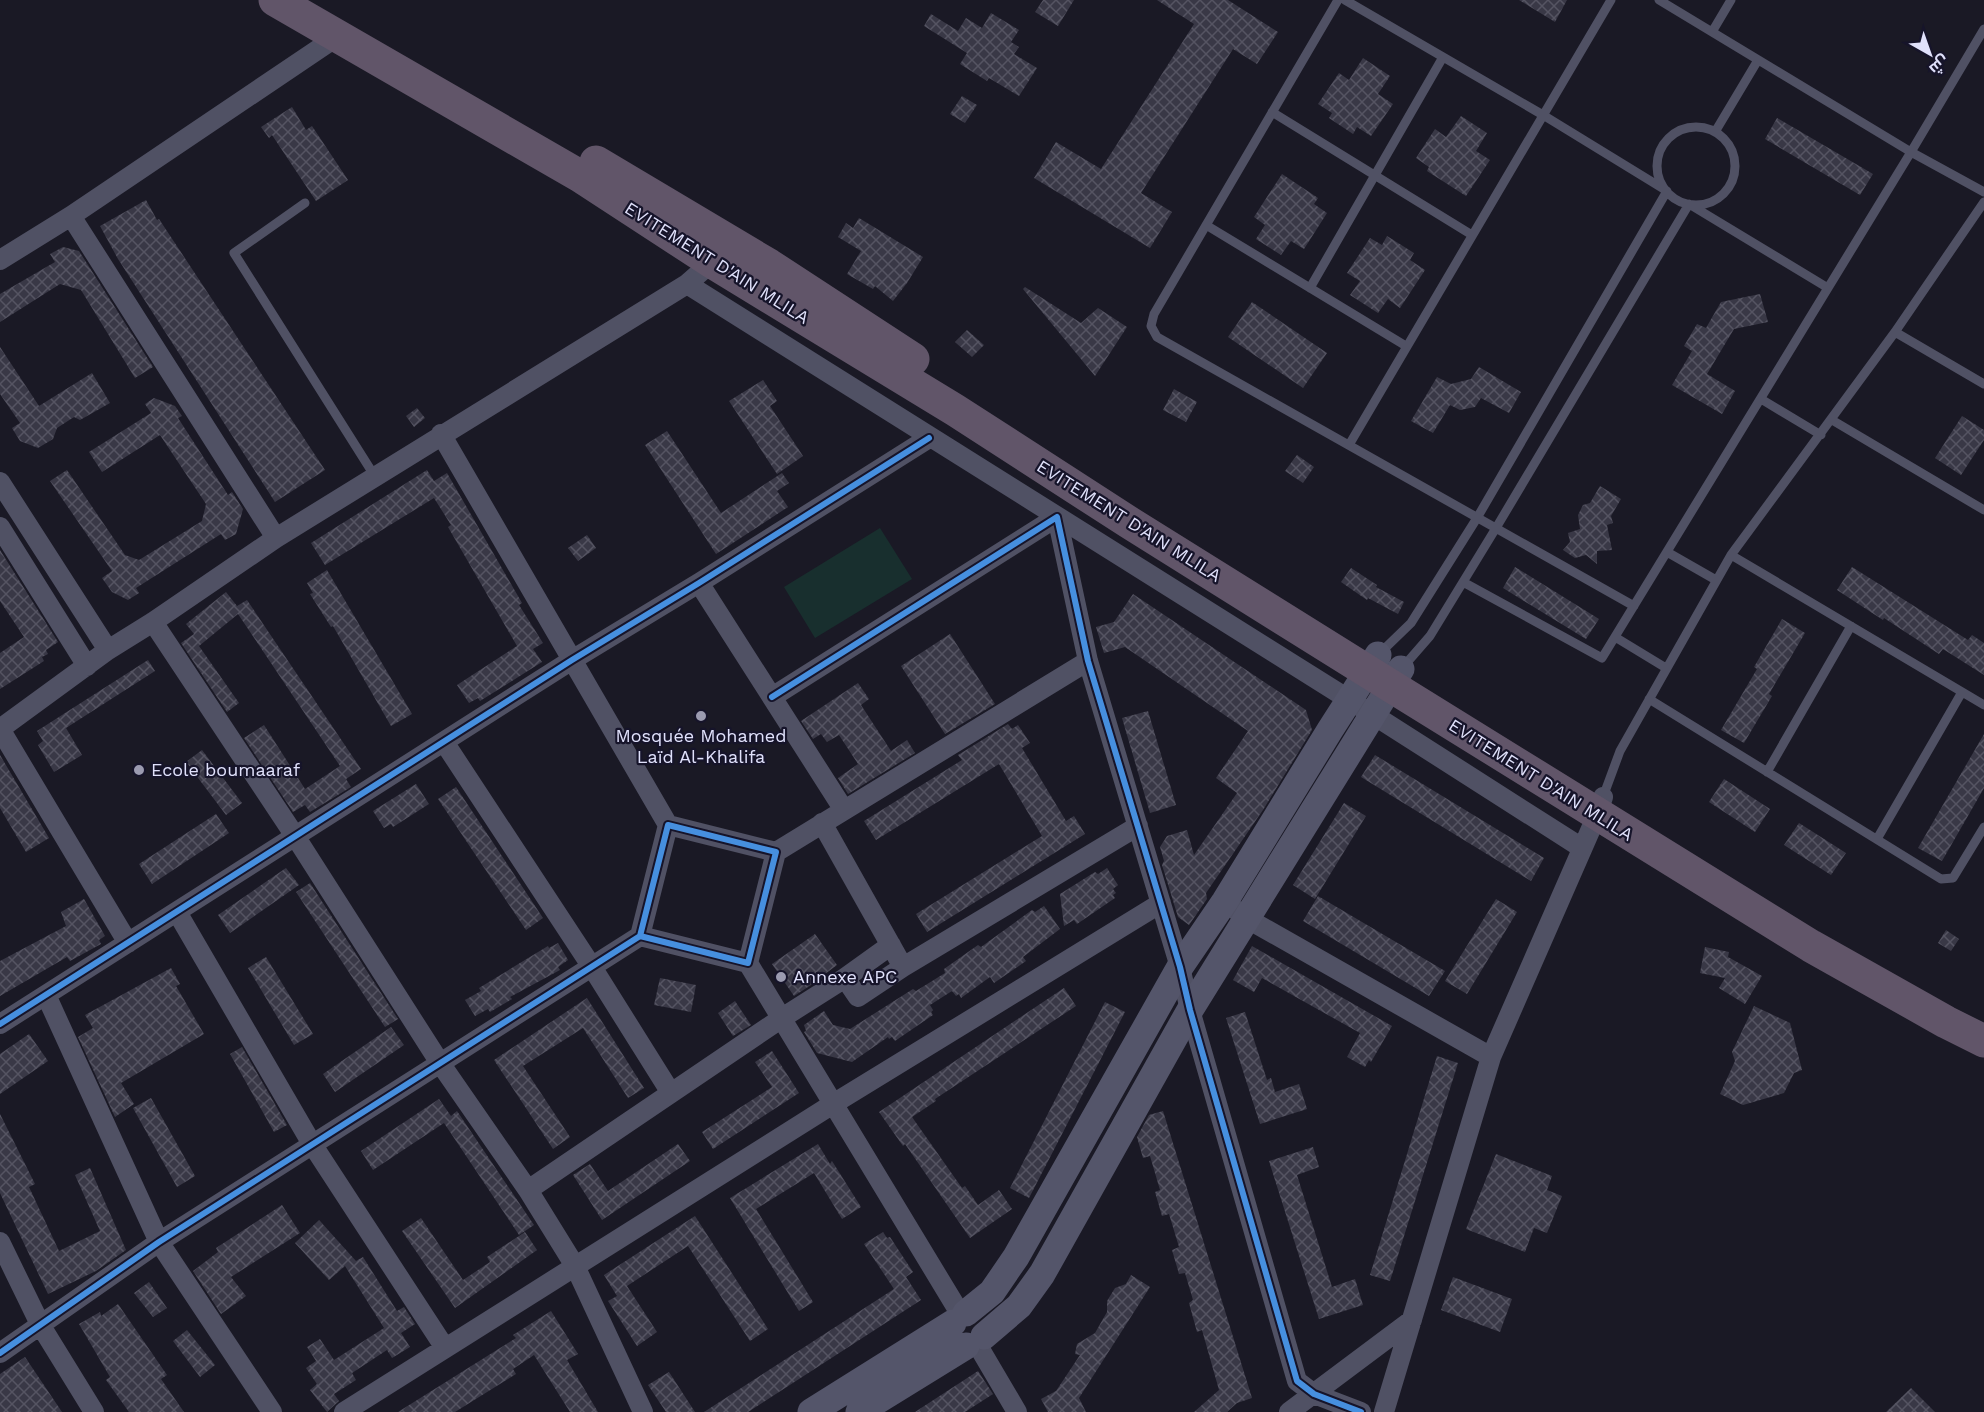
<svg xmlns="http://www.w3.org/2000/svg" width="1984" height="1412" font-family="'Work Sans',Cairo,sans-serif">
	<style>
		.grass { fill: #182f2e }
		.building { fill: url(#building-cross-hatch) }
		.lines { fill: none; stroke-linecap: round; stroke-linejoin: round }
		.lane { stroke: #505164; stroke-width: 9 }
		.street { stroke: #505164; stroke-width: 20 }
		.secondary { stroke: #54556a; stroke-width: 27 }
		.highway { stroke: #615569; stroke-width: 33 }
		.cycleway-casing { stroke: #16142a; stroke-width: 10 }
		.cycleway { stroke: #468fdf; stroke-width: 6 }
		.poi-dot { fill: #9b9bb0; stroke: #16142a; stroke-width: 2 }
		.labels { text-anchor: middle; stroke-width: 4.5; stroke-linejoin: round; paint-order: stroke }
		.street-label { font-size: 18px; fill: #e0e1fb; stroke: #16142a }
		.poi-label { font-size: 18px; fill: #e0e1fb; stroke: #16142a; text-anchor: start }
	</style>
	<defs>
		<pattern id="building-cross-hatch" width="8" height="8" patternUnits="userSpaceOnUse" patternTransform="scale(1.5)"><rect width="8" height="8" fill="#393846"/><path d="M0 0l8 8M0 8l8-8" fill="none" stroke="#555462"/></pattern>
	</defs>
	<rect width="100%" height="100%" fill="#1a1925"/>
	<path class="grass" d="M880,528L912,579L815,638L784,587Z"/>
	<path class="building" d="M1043,0H1074L1058,26L1035,12Z
		M1157,0H1228L1278,32L1257,64L1233,49L1141,193L1172,212L1150,248L1034,178L1056,142L1101,169L1194,24Z
		M1519,0H1567L1555,22Z
		M991,13L1019,30L1011,42L1019,47L1014,54L1037,68L1019,96L989,78L987,81L960,64L967,53L924,26L931,14L958,31L966,18L982,28Z
		M1363,58L1390,76L1378,94L1393,104L1371,136L1357,127L1353,134L1329,118L1332,113L1318,104L1339,73L1349,80Z
		M962,96L977,105L965,123L950,114Z
		M292,107L306,130L312,126L348,180L316,201L272,135L269,138L261,127Z
		M1461,116L1487,133L1476,151L1490,160L1466,196L1427,171L1429,167L1416,158L1435,129L1446,137Z
		M1777,118L1873,174L1860,195L1765,139Z
		M1282,174L1318,198L1314,204L1327,213L1304,249L1291,241L1281,255L1256,239L1265,225L1254,217Z
		M146,200L157,220L159,219L325,470L275,502L118,259L100,226Z
		M859,218L923,257L907,283L893,301L875,286L873,289L847,274L861,251L838,237L846,223L853,228Z
		M1387,236L1414,253L1410,260L1425,270L1400,308L1388,299L1378,313L1350,295L1360,281L1347,273L1370,238L1382,245Z
		M63,247L79,251L153,367L135,378L81,290L60,284L0,322V294L55,262L50,254Z
		M1025,287L1081,323L1098,308L1127,327L1095,376L1023,289Z
		M1760,294L1768,322L1734,329L1707,374L1735,391L1722,414L1672,385L1692,351L1684,346L1697,324L1706,328L1721,302Z
		M1252,302L1327,353L1303,388L1228,337Z
		M967,330L984,345L972,357L955,342Z
		M0,347L39,406L92,373L110,403L80,420L74,417L57,428L53,439L38,448L20,441L12,428L20,423L0,394Z
		M1479,367L1521,392L1509,413L1481,398L1475,407L1460,410L1450,405L1433,433L1411,421L1437,377L1451,384L1471,379Z
		M763,380L777,401L770,406L803,456L777,474L729,401Z
		M1174,389L1197,402L1186,422L1163,410Z
		M154,398L175,406L182,416L178,418L228,495L232,492L243,509L236,534L225,540L221,534L136,588L139,593L128,600L112,592L102,578L112,571L50,481L67,470L125,555L139,560L202,521L206,504L160,435L102,472L89,452L151,413L145,404Z
		M417,408L425,418L414,427L406,416Z
		M1962,416L1984,430V440L1961,475L1935,458Z
		M667,431L721,513L782,473L789,483L777,491L788,507L716,554L645,445Z
		M1297,455L1314,467L1303,483L1285,471Z
		M427,470L434,481L447,473L522,603L519,605L543,643L533,649L542,662L480,701L478,698L469,703L457,685L517,646L448,527L451,525L434,498L325,565L311,543Z
		M1600,486L1621,499L1611,516L1613,523L1607,525L1612,550L1597,551V564L1586,555L1575,558L1563,550L1570,542L1568,533L1580,529L1578,515L1583,505L1590,503Z
		M587,535L596,548L578,561L568,548Z
		M0,550L58,642L46,650L48,654L42,657L44,661L0,689V653L24,637L0,601Z
		M1515,567L1599,619L1586,639L1503,588Z
		M1852,567L1968,640L1972,635L1984,643V675L1943,649L1939,654L1884,618L1883,620L1837,590Z
		M1351,568L1377,585L1376,587L1404,602L1398,614L1368,598L1367,600L1341,582Z
		M327,570L412,714L391,726L333,626L331,627L310,594L313,593L307,583Z
		M226,592L237,606L247,600L361,769L346,779L351,787L310,812L305,805L293,812L244,738L264,725L305,789L340,766L238,614L199,646L239,703L227,712L181,643L194,634L186,624Z
		M1133,594L1306,710L1312,730L1263,810L1206,893L1207,899L1189,925L1178,917L1162,865L1164,861L1160,847L1167,836L1187,830L1194,855L1237,793L1216,778L1248,731L1125,647L1104,653L1096,627L1114,622Z
		M1782,619L1805,633L1769,694L1772,696L1744,743L1721,730L1757,669L1754,667Z
		M950,634L995,704L945,734L901,666Z
		M148,660L155,671L66,728L82,755L54,772L38,745L43,741L37,731Z
		M858,683L869,699L861,705L891,751L907,740L915,753L848,794L838,778L858,764L839,735L827,742L821,734L813,739L801,721Z
		M1148,711L1176,805L1150,813L1122,718Z
		M1008,724L1012,729L1018,725L1030,743L1022,748L1066,821L1074,816L1085,834L927,932L916,914L1042,836L999,764L876,840L864,821L962,760L958,755Z
		M1984,734V788L1942,861L1918,848Z
		M202,750L242,803L226,815L186,762Z
		M0,755L49,838L26,852L0,808Z
		M1375,755L1544,858L1531,881L1361,777Z
		M1724,779L1770,809L1755,832L1709,802Z
		M416,784L429,804L393,827L391,824L384,828L373,811Z
		M456,787L543,918L526,930L438,799Z
		M1344,803L1366,816L1315,899L1293,885Z
		M216,814L229,833L152,884L139,864Z
		M1799,823L1846,853L1831,875L1784,845Z
		M286,868L299,885L230,933L218,915Z
		M1107,868L1118,885L1113,889L1116,893L1113,895L1115,898L1077,924L1074,920L1064,926L1060,894L1095,872L1098,874Z
		M310,883L398,1019L385,1027L296,892Z
		M1318,896L1445,971L1429,996L1303,921Z
		M84,899L105,936L99,940L101,944L70,961L67,957L0,996V961L66,926L61,912Z
		M1496,899L1517,912L1467,994L1445,981Z
		M1044,906L1060,929L1023,957L1026,961L994,983L990,977L961,998L959,994L956,996L952,991L930,1005L933,1010L931,1012L933,1015L895,1041L892,1037L889,1039L888,1037L852,1062L817,1053L804,1032L806,1031L804,1025L824,1011L833,1025L850,1029L913,989L916,991L945,973L944,969L978,945L981,947L1032,910L1035,912Z
		M1946,930L1959,939L1951,951L1938,943Z
		M815,934L837,965L821,977L822,978L794,996L772,964Z
		M558,943L568,960L558,967L560,970L510,997L512,999L490,1012L488,1009L475,1016L465,1000L481,991L479,988L548,946L549,948Z
		M1252,946L1392,1026L1371,1062L1369,1060L1365,1067L1347,1057L1360,1033L1262,978L1254,992L1233,980Z
		M1705,947L1729,952L1728,957L1762,976L1745,1004L1719,988L1725,978L1700,973Z
		M266,957L313,1034L294,1045L248,968Z
		M171,968L180,984L176,986L204,1034L121,1083L134,1104L115,1117L78,1037L93,1028L85,1015Z
		M660,978L696,985L691,1012L654,1005Z
		M1064,988L1076,1006L935,1099L936,1101L912,1117L962,1188L965,1186L978,1205L999,1190L1012,1209L970,1238L905,1144L903,1146L879,1112Z
		M587,998L644,1088L628,1098L583,1028L523,1066L570,1137L553,1149L494,1060Z
		M735,1001L751,1025L733,1036L718,1013Z
		M1105,1002L1125,1012L1029,1198L1010,1188Z
		M1754,1006L1790,1023L1802,1070L1794,1073L1784,1093L1743,1105L1720,1094L1735,1061L1732,1052Z
		M1245,1012L1267,1080L1271,1078L1275,1092L1299,1084L1307,1109L1260,1124L1226,1018Z
		M391,1027L404,1045L335,1092L323,1074Z
		M29,1034L48,1061L0,1094V1054Z
		M242,1047L287,1125L274,1132L230,1054Z
		M772,1051L799,1093L713,1149L702,1132L772,1087L755,1062Z
		M1437,1056L1458,1063L1390,1281L1370,1275Z
		M151,1098L195,1176L177,1187L133,1108Z
		M439,1099L451,1116L457,1111L534,1225L519,1235L444,1123L373,1170L361,1151Z
		M1163,1111L1252,1398L1237,1403L1227,1412H1194L1219,1390L1202,1330L1197,1332L1189,1303L1193,1300L1185,1273L1179,1274L1172,1250L1179,1247L1169,1214L1162,1216L1155,1192L1160,1190L1150,1156L1143,1158L1137,1137L1149,1115Z
		M0,1114L35,1184L29,1187L59,1251L100,1231L75,1175L90,1168L126,1250L96,1271L48,1294L0,1193Z
		M678,1144L690,1161L602,1220L573,1175L590,1164L608,1191Z
		M818,1144L830,1164L832,1161L861,1207L842,1219L814,1173L756,1209L813,1302L799,1311L730,1198Z
		M1313,1147L1319,1167L1297,1175L1332,1287L1355,1279L1363,1305L1319,1319L1269,1161Z
		M1496,1154L1552,1176L1547,1190L1562,1196L1547,1233L1534,1228L1525,1252L1466,1229Z
		M282,1205L300,1233L231,1277L246,1296L221,1314L193,1271L218,1252L216,1248Z
		M695,1216L768,1329L750,1341L688,1246L627,1286L657,1332L637,1346L608,1301L617,1296L604,1275Z
		M421,1218L463,1280L490,1262L487,1257L525,1232L537,1250L455,1308L402,1231Z
		M319,1220L356,1261L363,1257L397,1311L404,1307L415,1324L401,1333L410,1347L392,1358L387,1350L352,1373L356,1380L334,1394L339,1401L327,1412L310,1390L317,1384L306,1368L316,1361L307,1347L320,1339L334,1360L384,1328L345,1266L329,1280L295,1243Z
		M883,1232L887,1238L890,1237L913,1272L906,1277L921,1300L748,1412H704L894,1289L864,1244Z
		M1131,1275L1150,1287L1079,1398L1086,1412H1048L1041,1399L1056,1391L1080,1355L1075,1354L1077,1344L1095,1333L1107,1312V1301L1115,1288L1126,1284Z
		M1453,1277L1512,1299L1500,1332L1441,1310Z
		M149,1282L167,1308L153,1317L134,1293Z
		M118,1304L167,1375L161,1379L184,1412H129L106,1380L110,1377L79,1324L100,1312L101,1316Z
		M551,1311L578,1354L567,1360L598,1412H570L534,1355L513,1369L516,1374L455,1412H398L516,1338L513,1335Z
		M187,1330L215,1365L200,1377L173,1341Z
		M25,1357L62,1412H0V1374Z
		M978,1371L993,1394L965,1412H915Z
		M669,1372L695,1412H666L648,1385Z
		M1911,1388L1935,1412H1886Z"/>
	<g class="lines">
		<path class="lane" d="M1338,0L1154,314L1151,326L1157,337L1634,606
			M1345,0L1543,115L1667,191L1477,518L1411,623L1379,654
			M1659,0L1911,152L1984,192
			M1712,32L1731,0
			M1272,112L1472,235
			M1657 166a39 39 0 1 1 78 0a39 39 0 1 1-78 0Z
			M1715,132L1758,60
			M305,203L234,253L374,475
			M1206,225L1406,346
			M1310,288L1443,57
			M1895,332L1984,384
			M1761,399L1821,435
			M1832,420L1984,510
			M1349,445L1611,0
			M1667,552L1716,580
			M1731,555L1984,705
			M1463,582L1602,658L1911,152L1984,29
			M1615,637L1666,668
			M1403,667L1430,636L1496,528L1689,204L1828,288
			M1649,699L1941,879L1953,878L1984,827
			M1767,772L1851,626
			M1603,797L1620,751L1731,555L1895,332L1984,202
			M1877,839L1962,692"/>
		<path class="street" d="M71,216L338,36
			M0,260L71,216L276,538
			M687,284L1372,714L1582,848
			M441,434L668,825
			M0,482L108,650
			M0,527L87,666
			M699,583L844,810
			M153,622L295,836L440,1063L528,1190L575,1266L643,1412
			M772,697L1057,517L1088,661L1180,967L1190,1010L1297,1381L1314,1394L1361,1412
			M0,729L108,650L153,622L276,538L687,284L712,262L717,255
			M0,729L128,943
			M444,742L592,967L671,1093
			M822,823L903,967L1138,826
			M776,852L1088,661
			M1236,910L1246,918L1491,1057
			M177,912L312,1144L445,1348
			M891,945L845,978L858,997L903,967
			M748,963L961,1315
			M46,995L159,1242L272,1412
			M0,1024L572,660L699,583L929,438
			M528,1190L782,1018L845,978
			M0,1242L41,1326L94,1412
			M977,1344L1017,1412
			M0,1353L159,1242L640,936L668,825L776,852L748,963L640,936
			M344,1412L833,1104L1161,903
			M1289,1412L1412,1320
			M1384,1412L1491,1057L1597,815L1603,797"/>
		<path class="secondary" d="M966,1313L992,1292L1016,1257L1180,967L1225,901L1330,730L1378,655
			M984,1336L1019,1306L1042,1274L1190,1010L1401,669
			M811,1412L953,1323
			M859,1412L966,1346"/>
		<path class="highway" d="M275,0L580,176L712,262L955,410L1130,523L1391,686L1811,946L1946,1022L1984,1041
			M596,162L769,265L913,359"/>
		<defs>
			<path id="cycleway" d="M772,697L1057,517L1088,661L1180,967L1190,1010L1297,1381L1314,1394L1361,1412
				M0,1024L572,660L699,583L929,438
				M0,1353L159,1242L640,936L668,825L776,852L748,963L640,936"/>
		</defs>
		<use href="#cycleway" class="cycleway-casing"/>
		<use href="#cycleway" class="cycleway"/>
	</g>
	<g class="poi-dot">
		<circle cx="701" cy="716" r="6"/>
		<circle cx="139" cy="770" r="6"/>
		<circle cx="781" cy="977" r="6"/>
	</g>
	<g class="labels">
		<g class="street-label">
			<text transform="translate(717 263) rotate(32)" y="6">EVITEMENT D'AIN MLILA</text>
			<text transform="translate(1129 521) rotate(32)" y="6">EVITEMENT D'AIN MLILA</text>
			<text transform="translate(1541 780) rotate(32)" y="6">EVITEMENT D'AIN MLILA</text>
		</g>
		<g class="poi-label">
			<text x="701" y="742" text-anchor="middle">Mosquée Mohamed<tspan x="701" dy="21">Laïd Al-Khalifa</tspan></text>
			<text x="151" y="776">Ecole boumaaraf</text>
			<text x="793" y="983">Annexe APC</text>
		</g>
	</g>
	<g transform="translate(1930 54) rotate(140)" stroke="#16142a" stroke-width="4.5" paint-order="stroke">
	<path d="M0-4.5L10 22L0 15L-10 22Z" fill="#e0e1fb"/>
	<text y="-9" font-size="16" font-weight="bold" text-anchor="middle" fill="#e0e1fb">ش</text>
	</g>
</svg>
